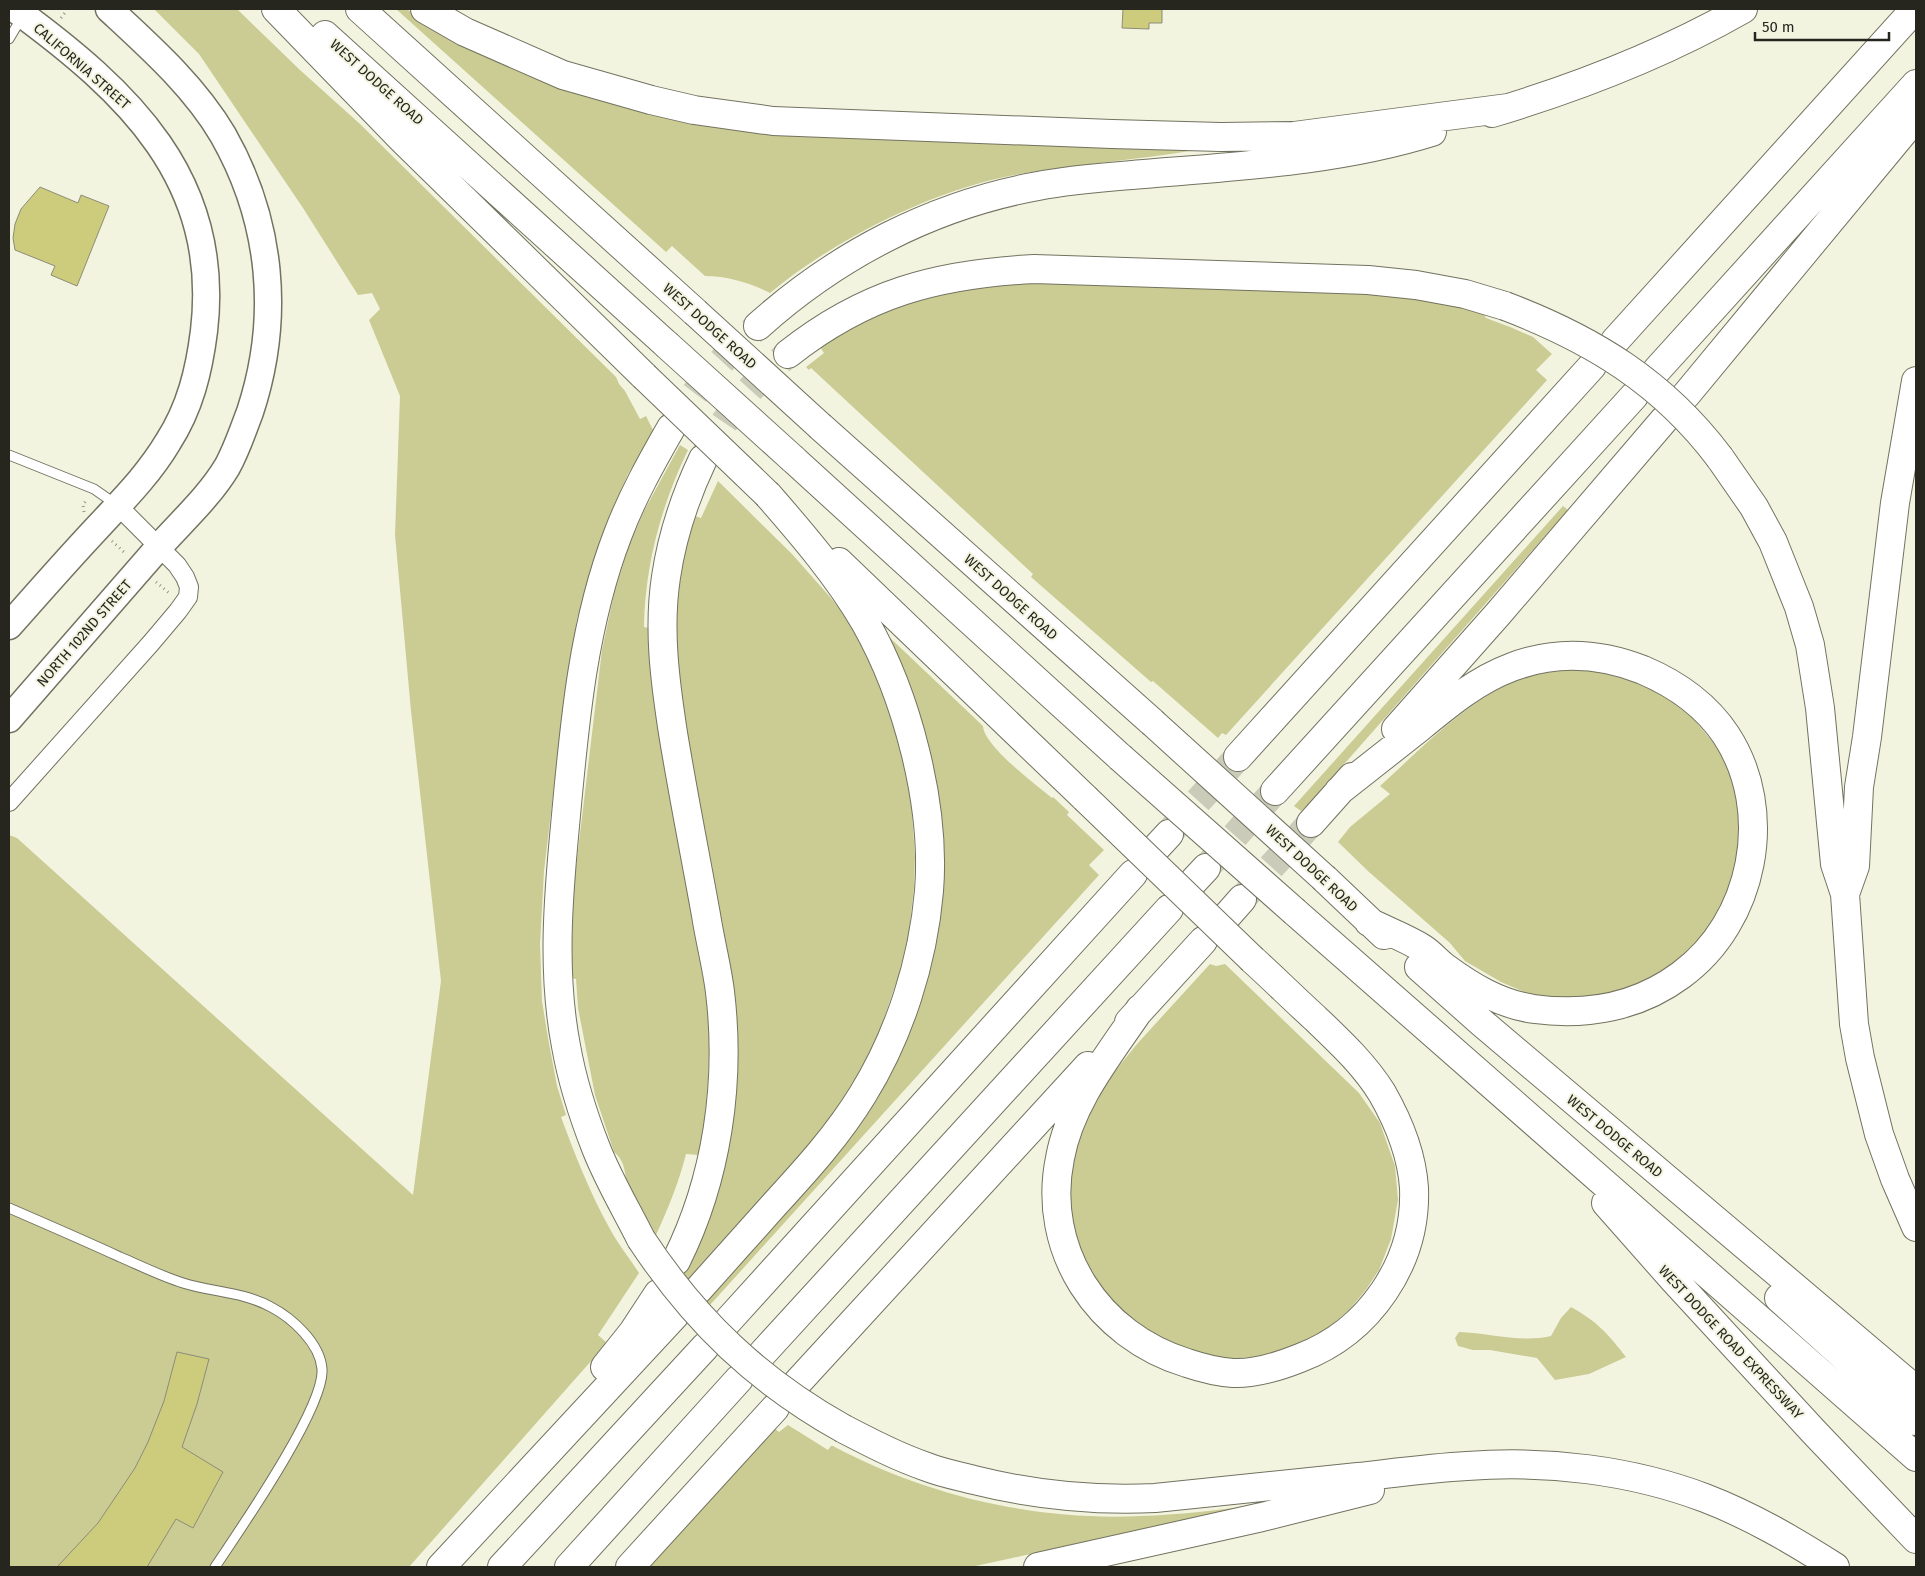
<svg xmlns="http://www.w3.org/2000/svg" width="1925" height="1576" font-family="'Fira Sans',sans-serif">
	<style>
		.green { fill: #cbcb94 }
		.building { fill: #cccc7c; stroke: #8c8c7a }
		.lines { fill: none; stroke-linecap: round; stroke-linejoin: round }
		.motorway-tunnel { stroke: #cacbb9; stroke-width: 28; stroke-dasharray: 28 14; stroke-linecap: butt }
		.service-casing { stroke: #727260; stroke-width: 11 }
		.minor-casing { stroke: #727260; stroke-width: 20 }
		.secondary-casing { stroke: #727260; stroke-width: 29 }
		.motorway-casing { stroke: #727260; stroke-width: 30 }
		.path { stroke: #979789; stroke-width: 3; stroke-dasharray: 1 4; stroke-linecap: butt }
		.service { stroke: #fff; stroke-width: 9 }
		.minor { stroke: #fff; stroke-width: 18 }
		.secondary { stroke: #fff; stroke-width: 26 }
		.motorway { stroke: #fff; stroke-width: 28 }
		.motorway-bridge-casing { stroke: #727260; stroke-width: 30; stroke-linecap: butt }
		.motorway-bridge { stroke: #fff; stroke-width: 28 }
		.labels { text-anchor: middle; stroke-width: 4; stroke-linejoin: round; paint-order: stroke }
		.street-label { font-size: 14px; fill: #26261f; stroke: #f3f4e0 }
	</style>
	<rect width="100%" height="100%" fill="#f3f4e0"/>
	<path class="green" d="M154,9H237L300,70L360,124L616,377L619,384L625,391L640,419L646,416L654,432L628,474L600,540L577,619L563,712L544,871L540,944L542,1001L548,1038L557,1086L566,1115L561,1117C575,1155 590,1193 610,1229C619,1246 629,1257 639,1273L598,1335L607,1343L409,1567H9V835L17,838L413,1195L441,981L411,711L395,535L400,396L369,320L380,309L372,293L358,295L303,208L199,54Z
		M396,9H406L462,41L585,94L1195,145L1196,150C1138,160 1078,164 1019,174C935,189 836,238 770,293C750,283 728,276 705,276L672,246L666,252Z
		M994,277L1383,294L1415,297L1482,311L1486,318L1510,327L1533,337L1552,354L1536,370L1547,380L1226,735L1222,733L1218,738L1153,681L1151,682L1031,577L1033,574L811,368L809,370L806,367L824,353L816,341L852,318Z
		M680,445L688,450C661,506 645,565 644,627L648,628L651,674L656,707L706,985C712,1043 709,1098 699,1155L686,1154C679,1182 668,1209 656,1235L626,1180C625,1169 623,1159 614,1152L595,1095L578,1008L576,979L571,978L572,901L602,650L614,594L629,545L645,509Z
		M718,481L792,554L830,597L843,613L869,656L886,698L910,783L915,857L914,887L909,932L899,974L878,1036L857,1076L821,1132L688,1281L681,1270L699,1245L709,1218L725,1161L670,666L686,513L701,518Z
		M1563,506L1568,510L1309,804L1301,811L1294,806Z
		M887,635L983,726C984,746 1036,785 1052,798L1053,797L1069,812L1067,815L1104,850L1089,865L1099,875L710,1305L701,1296L823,1160L936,917Z
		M1578,668L1626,677L1663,695L1693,718L1720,751L1736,788L1741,825L1737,878L1712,931L1650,985L1576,1003L1536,997L1501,982L1465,961L1450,943L1369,872L1338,842L1350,827L1390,794L1380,786C1422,748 1472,695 1526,677C1542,671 1561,671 1578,668Z
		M1210,964L1216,966L1225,964L1359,1093L1380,1123L1395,1166L1398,1200L1391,1239L1379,1270L1365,1291L1349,1310L1324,1331L1291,1348L1265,1356L1228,1359L1199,1357L1133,1327L1090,1281L1066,1216L1069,1150L1095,1096L1137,1044Z
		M1571,1307C1598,1322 1608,1334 1626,1357L1589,1374L1555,1380L1537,1358L1490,1350H1473L1458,1346L1455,1338L1459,1332C1490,1333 1520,1343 1551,1336L1561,1318Z
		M788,1425L828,1450L831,1446H833C927,1496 1035,1521 1141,1516C1178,1515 1215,1510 1252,1506L1124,1537L1026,1555L971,1567H647L773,1427L779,1432Z"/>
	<path class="building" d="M1123,9H1162V23H1149V29L1122,28Z
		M40,187L78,203L81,195L109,206L77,286L51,275L55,266L15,250L13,238L15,224L21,209Z
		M177,1352L209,1359L197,1404L182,1447L223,1472L193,1528L176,1519L147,1567H57L98,1523L135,1468L148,1442L164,1401Z"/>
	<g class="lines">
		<path class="motorway-tunnel" d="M671,428C695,390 723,356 758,326
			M703,459C724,417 751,384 788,354
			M1170,832L1238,757
			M1207,867L1275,791
			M1243,898L1311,823"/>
		<defs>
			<path id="service" d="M9,39L22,17
				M9,455L94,489L117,505
				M9,1208C46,1224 83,1240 120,1257C141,1266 161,1276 183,1283C211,1292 244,1292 271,1307C292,1318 320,1343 322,1369C325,1407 239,1531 215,1567"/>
			<path id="minor" d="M9,802L151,643L178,611L188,597L189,587L185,577L177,565L118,506"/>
			<path id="secondary" d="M9,626C38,593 68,559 98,527C123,500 149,474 168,442C190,408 199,371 204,331C222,179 128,92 15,9
				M9,719C58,662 108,605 158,548C181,522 209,497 227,467C237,449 243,430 250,412C281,318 272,221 223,135C194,86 150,47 109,9"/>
			<path id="motorway" d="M276,9L402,139L644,376
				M360,9L695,312
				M425,9L465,32L563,75L651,100L694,110L773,121L1112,134L1221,137L1294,136L1508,108
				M325,35L666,344
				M1492,113C1579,87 1664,54 1743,9
				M758,326C837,255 933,205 1038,186C1073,179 1108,177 1144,174C1240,166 1339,161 1432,132
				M1615,341L1915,9
				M788,354C865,293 937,274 1034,269L1368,280L1416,285L1465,294L1505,306
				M1657,370L1916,84
				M1686,395L1916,117
				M821,427L1152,722
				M1720,458L1754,507L1773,542L1799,607L1810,645L1820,708L1835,864L1845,894L1854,1024L1860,1058L1879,1134L1895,1179L1916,1227
				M793,459L1120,757
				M839,562L1085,798
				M1396,729L1498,614L1664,420
				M1238,757L1592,366
				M1275,791L1634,396
				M1339,791C1366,770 1392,749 1419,728C1448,704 1477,680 1512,667C1557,650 1600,653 1643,670C1676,684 1706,705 1726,735C1776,811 1754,922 1681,975C1638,1007 1586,1016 1534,1009C1499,1004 1470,986 1443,966C1436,960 1430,953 1422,948C1406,938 1387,931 1369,922
				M1311,823L1352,777
				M1156,848L1169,834
				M1325,879L1384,935
				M1192,883L1206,868
				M1845,894L1855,866L1859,787L1867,737L1895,503L1916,381
				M1295,912L1916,1457
				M1227,916L1242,899
				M1419,967L1481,1022L1916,1390
				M1140,1009C1109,1055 1070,1102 1060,1158C1041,1250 1098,1336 1187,1363C1202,1368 1217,1372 1233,1373C1256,1374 1280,1366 1300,1358C1369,1332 1417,1263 1414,1188C1412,1156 1398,1121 1382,1093C1364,1064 1339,1041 1315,1018C1294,999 1274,979 1253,960
				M1129,1022L1203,941
				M1606,1203L1674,1280L1814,1432L1916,1539
				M641,1239C626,1209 608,1179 596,1148C583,1115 572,1080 566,1046C552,973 558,899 565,826C574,729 582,627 618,534C632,497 651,463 671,428
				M676,1261C717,1179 731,1083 720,992C717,967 710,941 706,915C695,854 683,794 673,733C665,681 658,629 666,577C672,536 685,497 703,459
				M698,1290C723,1262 749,1233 774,1205C807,1169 838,1135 863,1094C900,1034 923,961 929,891C936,805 907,696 865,622C838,576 803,535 768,495
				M1779,1298L1916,1421
				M727,1322L1133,874
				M762,1354L1169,909
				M605,1367L633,1332L658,1294
				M798,1382L1088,1066
				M844,1429C871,1443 898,1457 927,1467C942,1473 959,1476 974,1480C1034,1495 1093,1501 1155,1498C1223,1491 1290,1484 1358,1477C1394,1473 1431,1468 1467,1466C1546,1460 1631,1470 1705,1498C1752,1516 1794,1541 1835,1567
				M441,1567L675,1315
				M502,1567L705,1347
				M569,1567L739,1379
				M630,1567L775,1408
				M1038,1567L1262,1517L1370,1490"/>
		</defs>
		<use href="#service" class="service-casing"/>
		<use href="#minor" class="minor-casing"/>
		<use href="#secondary" class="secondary-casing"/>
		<use href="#motorway" class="motorway-casing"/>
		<path class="path" d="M61,18L67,10
			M84,512L83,505L87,499
			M112,541L126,554
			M156,582L170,594"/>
		<use href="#service" class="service"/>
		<use href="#minor" class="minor"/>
		<use href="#secondary" class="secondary"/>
		<use href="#motorway" class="motorway"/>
		<defs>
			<path id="motorway-bridge" d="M1505,306C1592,339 1663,382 1720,458
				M695,312L821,427
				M666,344L793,459
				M644,376L768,495
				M1152,722L1325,879
				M1120,757L1295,912
				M1085,798L1253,960
				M641,1239C695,1321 758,1381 844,1429"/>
		</defs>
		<use href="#motorway-bridge" class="motorway-bridge-casing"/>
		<use href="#motorway-bridge" class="motorway-bridge"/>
	</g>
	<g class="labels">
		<g class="street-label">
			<text transform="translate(82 66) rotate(41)" y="5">CALIFORNIA STREET</text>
			<text transform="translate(377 82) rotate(42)" y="5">WEST DODGE ROAD</text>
			<text transform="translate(710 326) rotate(42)" y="5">WEST DODGE ROAD</text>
			<text transform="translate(1011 597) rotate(42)" y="5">WEST DODGE ROAD</text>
			<text transform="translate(84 633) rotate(-49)" y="5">NORTH 102ND STREET</text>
			<text transform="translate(1312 868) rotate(43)" y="5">WEST DODGE ROAD</text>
			<text transform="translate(1615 1136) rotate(40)" y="5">WEST DODGE ROAD</text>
			<text transform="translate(1731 1342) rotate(47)" y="5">WEST DODGE ROAD EXPRESSWAY</text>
		</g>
	</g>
	<rect width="1925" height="1576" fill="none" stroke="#26261f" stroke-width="20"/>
	<path d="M1755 32v8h134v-8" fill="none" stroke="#26261f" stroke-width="2.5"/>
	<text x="1762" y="32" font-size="15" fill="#26261f" stroke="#f3f4e0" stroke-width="4" paint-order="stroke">50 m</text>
</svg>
